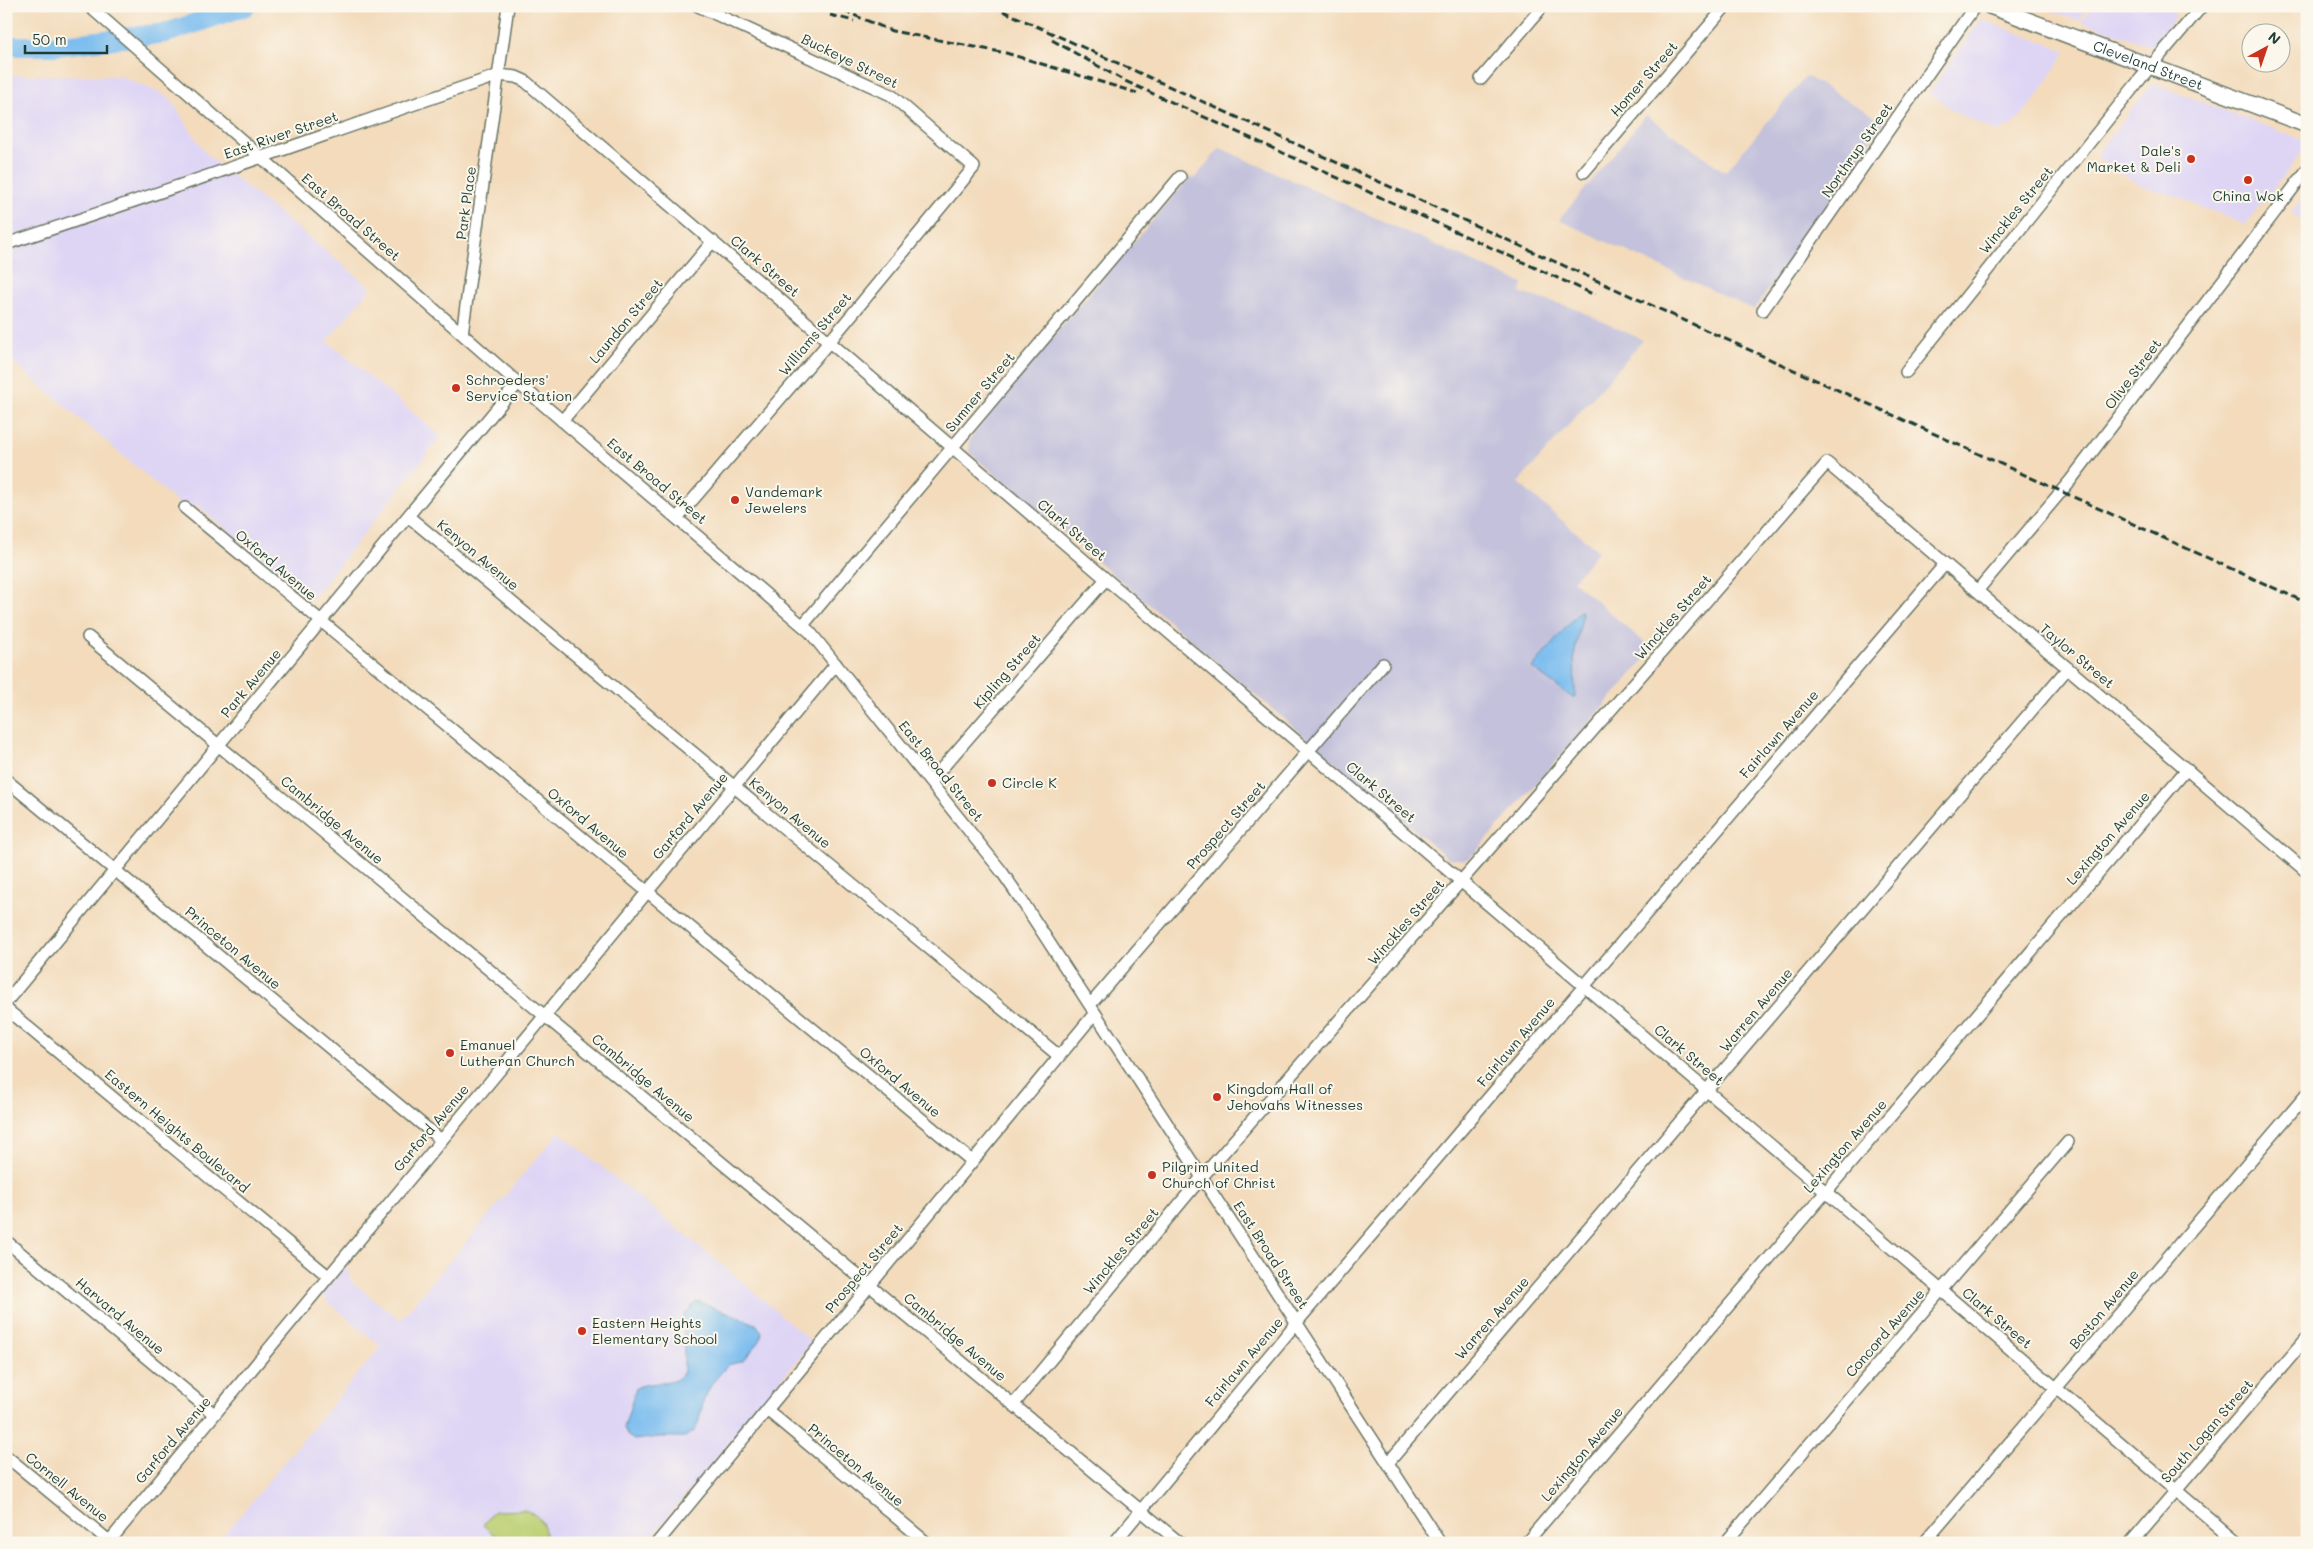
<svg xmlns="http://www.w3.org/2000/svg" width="2313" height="1549" font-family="Mali,sans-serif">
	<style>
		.built { fill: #ded5f5 }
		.industrial { fill: #c3c1db }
		.green { fill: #bbcf72; stroke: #6d8653 }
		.water { fill: #79bcef; stroke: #4c7c92 }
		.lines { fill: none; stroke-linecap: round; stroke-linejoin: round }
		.river { stroke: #79bcef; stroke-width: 20 }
		.minor-casing { stroke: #697464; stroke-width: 14 }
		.major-casing { stroke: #697464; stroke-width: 18 }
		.minor { stroke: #fff; stroke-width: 11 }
		.major { stroke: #fff; stroke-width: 15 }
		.rail { stroke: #1f3d34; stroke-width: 3; stroke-dasharray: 8 4; stroke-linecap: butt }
		.poi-dot { fill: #c8321e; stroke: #fbf7ec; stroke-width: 2 }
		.labels { text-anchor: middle; stroke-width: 4; stroke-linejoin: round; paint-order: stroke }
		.street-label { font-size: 14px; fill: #1f3d34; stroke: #fbf7ec }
		.poi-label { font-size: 14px; fill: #1f3d34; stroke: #fbf7ec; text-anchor: start }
	</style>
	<rect width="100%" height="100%" fill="#fbf7ec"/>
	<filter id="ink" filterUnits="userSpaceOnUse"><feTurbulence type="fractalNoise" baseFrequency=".02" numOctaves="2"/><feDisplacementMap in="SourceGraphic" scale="10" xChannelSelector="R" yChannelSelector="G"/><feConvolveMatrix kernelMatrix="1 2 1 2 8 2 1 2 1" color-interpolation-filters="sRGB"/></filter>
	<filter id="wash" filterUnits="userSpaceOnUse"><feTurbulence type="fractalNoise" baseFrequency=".0096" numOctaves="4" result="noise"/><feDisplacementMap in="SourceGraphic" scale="20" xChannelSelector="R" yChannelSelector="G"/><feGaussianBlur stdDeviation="1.12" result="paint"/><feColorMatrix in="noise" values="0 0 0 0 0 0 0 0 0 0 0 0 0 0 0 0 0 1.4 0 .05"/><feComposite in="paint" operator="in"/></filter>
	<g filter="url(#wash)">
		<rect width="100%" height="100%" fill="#f3dbbc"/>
		<path class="built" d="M2039,6H2088L2078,21Z
			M2092,6H2163L2177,15L2151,46L2081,21Z
			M1981,19L2066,51L2037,97L2013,125L1997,132L1957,113L1929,93Z
			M12,75L121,76L169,97L206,154L371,288L327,341L441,436L311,600L197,505L183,507L6,356V76Z
			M2152,83L2305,141V148L2245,225L2179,197L2147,188L2115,171L2096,155Z
			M2307,193V224L2291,212Z
			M559,1132L745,1284L812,1342L646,1543H217L381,1346L328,1302L322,1293L346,1265L351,1281L400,1320Z"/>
		<path class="industrial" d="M1806,76L1884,122L1754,310L1559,220L1646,115L1725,172Z
			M1220,148L1523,284L1520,293L1571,307L1643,340L1518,483L1598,551L1573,581L1653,650L1475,853L1465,860L1448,858L969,452L970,439L1042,349L1191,176L1194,179Z"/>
		<path class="green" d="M524,1510C540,1514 548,1527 544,1543H504L483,1525L494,1511Z"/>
		<path class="water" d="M1581,610L1582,616L1574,655L1575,696L1573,698L1532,668Z
			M700,1302L756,1324L762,1332L760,1341L749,1354L743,1361L728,1365L712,1383L704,1399L698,1424L694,1431L685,1437H659L634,1440L628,1436L624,1428L636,1388C652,1379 676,1389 684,1371V1315L695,1303Z"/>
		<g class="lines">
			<path class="river" d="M6,46H55L166,33L246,6"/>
		</g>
	</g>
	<g filter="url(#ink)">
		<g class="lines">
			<defs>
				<path id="minor" d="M89,6L518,383L810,632L1002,872L1024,904L1440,1543
					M1481,79L1543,6
					M1584,172L1726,6
					M6,244C171,190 335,131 499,75L516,77L525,81L1106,579L2238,1543
					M1763,310L1975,6
					M462,334L508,6
					M1906,372L2141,78L2202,6
					M562,421L713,241
					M185,508L972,1161
					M409,517L1059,1056
					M677,518L830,341L974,167L891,95L698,6
					M1977,591L2070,481L2307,170
					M803,625L1180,177
					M88,637L1180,1543
					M6,780L441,1140
					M930,782L1106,579
					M6,1002L518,383
					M1090,1005L1383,664
					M6,1009L328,1276
					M6,1241L214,1414
					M1013,1405L1202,1177L1827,463L2307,872
					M767,1410L927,1543
					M6,1456L109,1541
					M1388,1463L2068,668
					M108,1543L836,664
					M657,1543L1095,1013
					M1114,1543L1297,1322L1945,564
					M1526,1543L2187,769
					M1725,1543L2068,1142
					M1924,1543L2307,1094
					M2131,1543L2307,1338"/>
				<g id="major">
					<path id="s1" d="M1990,6L2307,125"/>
				</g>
			</defs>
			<use href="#minor" class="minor-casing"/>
			<use href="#major" class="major-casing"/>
			<use href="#minor" class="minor"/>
			<use href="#major" class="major"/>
			<path class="rail" d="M832,6L892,31L1006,53L1137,93
				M992,6L2307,603
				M830,15L854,21
				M1052,40L1123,80L1595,295"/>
		</g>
	</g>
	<g class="poi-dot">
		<circle cx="2191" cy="159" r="5"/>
		<circle cx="2248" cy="180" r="5"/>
		<circle cx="456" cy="388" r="5"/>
		<circle cx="735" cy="500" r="5"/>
		<circle cx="992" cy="783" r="5"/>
		<circle cx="450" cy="1053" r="5"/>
		<circle cx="1217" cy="1097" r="5"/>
		<circle cx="1152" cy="1175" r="5"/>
		<circle cx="582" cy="1331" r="5"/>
	</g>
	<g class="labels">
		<g class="street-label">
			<text transform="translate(850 61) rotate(26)" y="5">Buckeye Street</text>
			<text dy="5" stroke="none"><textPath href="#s1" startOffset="169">Cleveland Street</textPath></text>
			<text transform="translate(1644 79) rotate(-49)" y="5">Homer Street</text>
			<text transform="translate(281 135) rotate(-19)" y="5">East River Street</text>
			<text transform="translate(1857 150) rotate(-55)" y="5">Northrup Street</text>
			<text transform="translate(466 203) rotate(-82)" y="5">Park Place</text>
			<text transform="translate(2016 210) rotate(-51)" y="5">Winckles Street</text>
			<text transform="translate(351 217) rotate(41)" y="5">East Broad Street</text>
			<text transform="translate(765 266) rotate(41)" y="5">Clark Street</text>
			<text transform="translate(626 321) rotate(-50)" y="5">Laundon Street</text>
			<text transform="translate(815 334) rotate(-50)" y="5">Williams Street</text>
			<text transform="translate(2133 374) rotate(-53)" y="5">Olive Street</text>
			<text transform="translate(980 392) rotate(-50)" y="5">Sumner Street</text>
			<text transform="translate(657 481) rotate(40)" y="5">East Broad Street</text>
			<text transform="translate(1072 530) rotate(41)" y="5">Clark Street</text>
			<text transform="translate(478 555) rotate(40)" y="5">Kenyon Avenue</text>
			<text transform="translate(276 565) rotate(40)" y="5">Oxford Avenue</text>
			<text transform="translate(1673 617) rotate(-49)" y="5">Winckles Street</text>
			<text transform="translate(2077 656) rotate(40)" y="5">Taylor Street</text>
			<text transform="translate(1007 671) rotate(-49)" y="5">Kipling Street</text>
			<text transform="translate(251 683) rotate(-50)" y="5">Park Avenue</text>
			<text transform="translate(1779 734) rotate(-49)" y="5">Fairlawn Avenue</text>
			<text transform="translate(941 771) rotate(51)" y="5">East Broad Street</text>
			<text transform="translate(1381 792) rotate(40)" y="5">Clark Street</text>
			<text transform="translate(790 813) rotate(40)" y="5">Kenyon Avenue</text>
			<text transform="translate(690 816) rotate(-50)" y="5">Garford Avenue</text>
			<text transform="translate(332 820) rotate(40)" y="5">Cambridge Avenue</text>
			<text transform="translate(588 823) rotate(40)" y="5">Oxford Avenue</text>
			<text transform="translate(1226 825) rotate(-49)" y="5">Prospect Street</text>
			<text transform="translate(2108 838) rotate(-49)" y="5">Lexington Avenue</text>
			<text transform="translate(1406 922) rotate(-49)" y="5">Winckles Street</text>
			<text transform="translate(233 948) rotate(40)" y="5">Princeton Avenue</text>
			<text transform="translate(1756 1010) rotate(-50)" y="5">Warren Avenue</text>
			<text transform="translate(1516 1042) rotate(-50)" y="5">Fairlawn Avenue</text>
			<text transform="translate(1689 1055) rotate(40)" y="5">Clark Street</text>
			<text transform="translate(643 1078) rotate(40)" y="5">Cambridge Avenue</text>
			<text transform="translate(900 1082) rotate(40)" y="5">Oxford Avenue</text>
			<text transform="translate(431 1128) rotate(-50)" y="5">Garford Avenue</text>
			<text transform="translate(177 1131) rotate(40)" y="5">Eastern Heights Boulevard</text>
			<text transform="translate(1845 1146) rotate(-49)" y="5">Lexington Avenue</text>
			<text transform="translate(1121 1251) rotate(-50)" y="5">Winckles Street</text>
			<text transform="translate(1271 1255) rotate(57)" y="5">East Broad Street</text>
			<text transform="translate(864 1268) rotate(-50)" y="5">Prospect Street</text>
			<text transform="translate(2104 1309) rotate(-50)" y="5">Boston Avenue</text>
			<text transform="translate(120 1316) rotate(40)" y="5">Harvard Avenue</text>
			<text transform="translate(1492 1318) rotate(-49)" y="5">Warren Avenue</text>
			<text transform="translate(1997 1318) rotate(40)" y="5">Clark Street</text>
			<text transform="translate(1885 1333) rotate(-49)" y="5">Concord Avenue</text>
			<text transform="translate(955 1337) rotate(40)" y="5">Cambridge Avenue</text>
			<text transform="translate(1244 1362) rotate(-50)" y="5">Fairlawn Avenue</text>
			<text transform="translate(2207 1431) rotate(-49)" y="5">South Logan Street</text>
			<text transform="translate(173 1440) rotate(-50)" y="5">Garford Avenue</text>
			<text transform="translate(1582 1454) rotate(-50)" y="5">Lexington Avenue</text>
			<text transform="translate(856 1465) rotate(40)" y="5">Princeton Avenue</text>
			<text transform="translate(67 1487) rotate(39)" y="5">Cornell Avenue</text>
		</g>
		<g class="poi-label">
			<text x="2181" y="156" text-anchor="end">Dale's<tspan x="2181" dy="16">Market &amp; Deli</tspan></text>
			<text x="2248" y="201" text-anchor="middle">China Wok</text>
			<text x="466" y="385">Schroeders'<tspan x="466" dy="16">Service Station</tspan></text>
			<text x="745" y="497">Vandemark<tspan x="745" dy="16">Jewelers</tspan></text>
			<text x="1002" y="788">Circle K</text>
			<text x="460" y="1050">Emanuel<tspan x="460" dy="16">Lutheran Church</tspan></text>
			<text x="1227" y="1094">Kingdom Hall of<tspan x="1227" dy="16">Jehovahs Witnesses</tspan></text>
			<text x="1162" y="1172">Pilgrim United<tspan x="1162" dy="16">Church of Christ</tspan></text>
			<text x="592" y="1328">Eastern Heights<tspan x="592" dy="16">Elementary School</tspan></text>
		</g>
	</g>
	<rect width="2313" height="1549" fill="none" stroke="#fbf7ec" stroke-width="25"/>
	<g transform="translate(2266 48) rotate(40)"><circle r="24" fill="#fbf7ec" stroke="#a3ada2"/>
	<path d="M0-4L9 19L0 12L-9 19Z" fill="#c8321e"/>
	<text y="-8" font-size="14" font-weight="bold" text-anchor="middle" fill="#1f3d34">N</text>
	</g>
	<path d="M25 45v8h82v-8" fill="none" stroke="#1f3d34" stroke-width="2.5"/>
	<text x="32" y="45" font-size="15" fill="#1f3d34" stroke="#fbf7ec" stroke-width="4" paint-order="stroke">50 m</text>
</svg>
